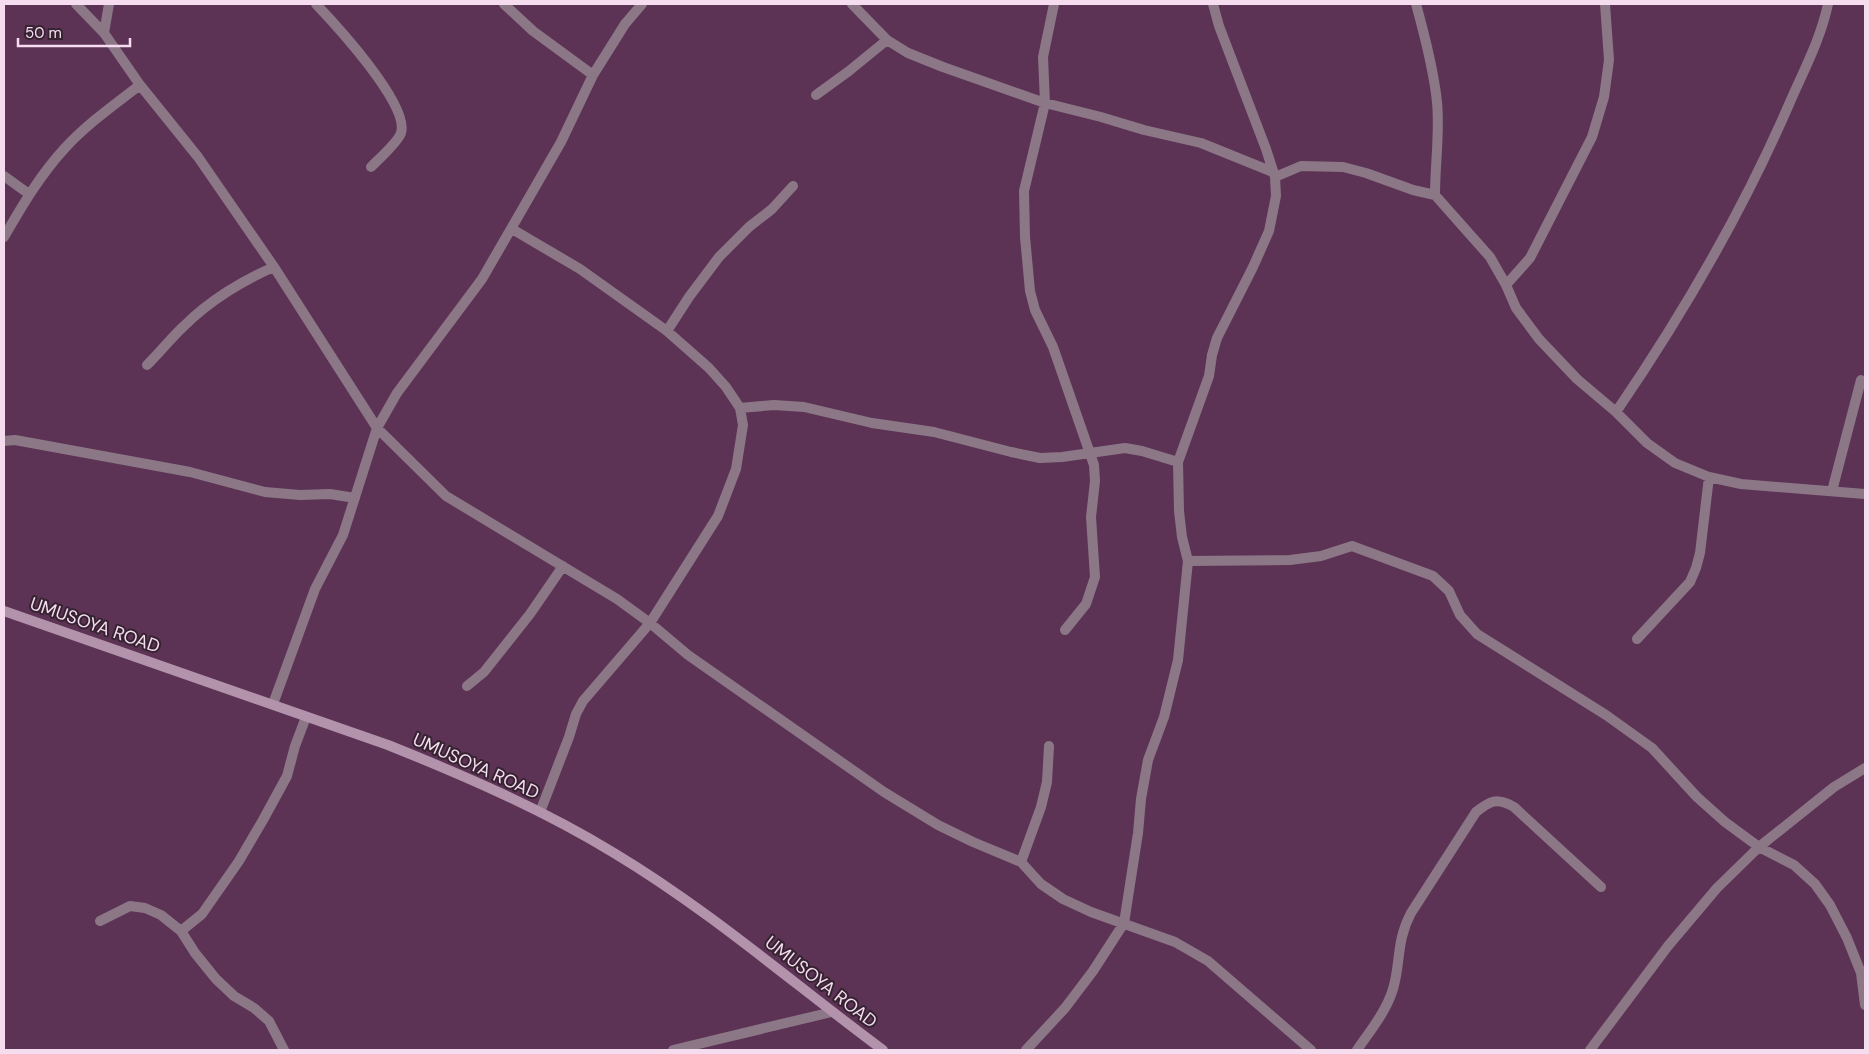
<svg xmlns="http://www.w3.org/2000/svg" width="1869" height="1054" font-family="'DM Sans',sans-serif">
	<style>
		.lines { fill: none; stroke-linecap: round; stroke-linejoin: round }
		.street { stroke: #8c7787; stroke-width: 10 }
		.secondary { stroke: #b393ac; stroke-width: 10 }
		.labels { text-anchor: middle; stroke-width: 4; stroke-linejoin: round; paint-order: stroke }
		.street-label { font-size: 18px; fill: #f5dcef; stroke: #362332 }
	</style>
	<rect width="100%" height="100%" fill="#5c3354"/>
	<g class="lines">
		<path class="street" d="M76,4L104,33L140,85L198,157L274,267L377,428L446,496L617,599L650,623L688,655L884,792L938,825L973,842L1021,862L1041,884L1063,899L1091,912L1175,942L1208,961L1311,1050
			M316,4C335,24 410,105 401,133C398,142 379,159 371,167
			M504,4L533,31L593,75
			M852,4L887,40L908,53L943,67L1045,103L1101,117L1144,130L1201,143L1273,172
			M1054,4L1043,57L1045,103L1024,191L1025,237L1030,291L1035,310L1053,347L1094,465L1095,481L1091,517L1095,577L1086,604L1065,630
			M1416,4C1424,33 1434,72 1437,102C1440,133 1435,164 1435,195
			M104,33L109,4
			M816,95L849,71L887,40
			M4,176L29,194
			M1275,177L1301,166L1343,167L1366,173L1413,190L1435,195L1490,257L1506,285L1516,308L1539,339L1577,379L1616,412L1647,443L1675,463L1709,477L1741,484L1865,494
			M512,229L580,269L667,331L709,368L726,387L740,408L743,425L736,469L718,516L650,623L583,701L576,714L569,737L540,812
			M4,237C22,206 40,175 65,148C87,124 114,105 140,85
			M1506,285L1530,258L1592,137L1604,97L1609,60L1605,4
			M667,331L689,297L719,257L749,227L772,209L793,186
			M147,365C160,352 171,338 184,326C209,301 243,280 274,267
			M740,408L774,405L804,407L872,423L934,432L1011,452L1040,458L1062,457L1125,448L1142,451L1178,462
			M1616,412C1683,314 1743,211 1790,102C1804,70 1821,38 1828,4
			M4,441L15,440L190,472L265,492L300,495L330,494L355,498
			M1832,491L1861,380
			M1188,561L1290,560L1321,556L1352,546L1433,576L1449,591L1460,615L1477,634L1606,715L1652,748L1697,797L1725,822L1759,847L1794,865L1815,884L1830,905L1847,938L1861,973L1865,1005
			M1637,639L1690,582L1696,568L1700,553L1709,477
			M467,686L484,672L530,614L563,566
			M273,704L315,589L343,535L377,428L397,393L482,279L561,142L593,75L625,24L642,4
			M1021,862L1041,807L1047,782L1049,746
			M100,921L130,906L145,908L161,915L181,931L195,953L216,979L234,996L254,1008L269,1021L284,1050
			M181,931L202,914L239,861L263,820L287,776L295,746L306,717
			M673,1050L832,1012
			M1026,1050L1065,1008L1093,971L1124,923L1138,833L1141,799L1148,760L1164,717L1178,660L1188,561L1182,537L1179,511L1178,462L1209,376L1212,355L1217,338L1253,267L1269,231L1276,196L1275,177L1266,149L1219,26L1213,4
			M1357,1050C1370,1031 1386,1012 1393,989C1401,962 1396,941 1411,913L1476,812C1490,801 1496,797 1514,807L1601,887
			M1590,1050L1668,946L1717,888L1759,847L1834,787L1865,768"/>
		<path class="secondary" d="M4,611L388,745C465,776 542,809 614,853C709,910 794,984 883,1050"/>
	</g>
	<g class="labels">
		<g class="street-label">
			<text transform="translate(95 625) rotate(19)" y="6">UMUSOYA ROAD</text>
			<text transform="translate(476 766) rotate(24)" y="6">UMUSOYA ROAD</text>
			<text transform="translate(821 982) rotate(38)" y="6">UMUSOYA ROAD</text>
		</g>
	</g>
	<rect width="1869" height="1054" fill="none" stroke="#f5dcef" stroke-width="10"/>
	<path d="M18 38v8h112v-8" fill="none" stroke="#f5dcef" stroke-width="2.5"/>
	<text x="25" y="38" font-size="15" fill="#f5dcef" stroke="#362332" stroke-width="4" paint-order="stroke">50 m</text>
</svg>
